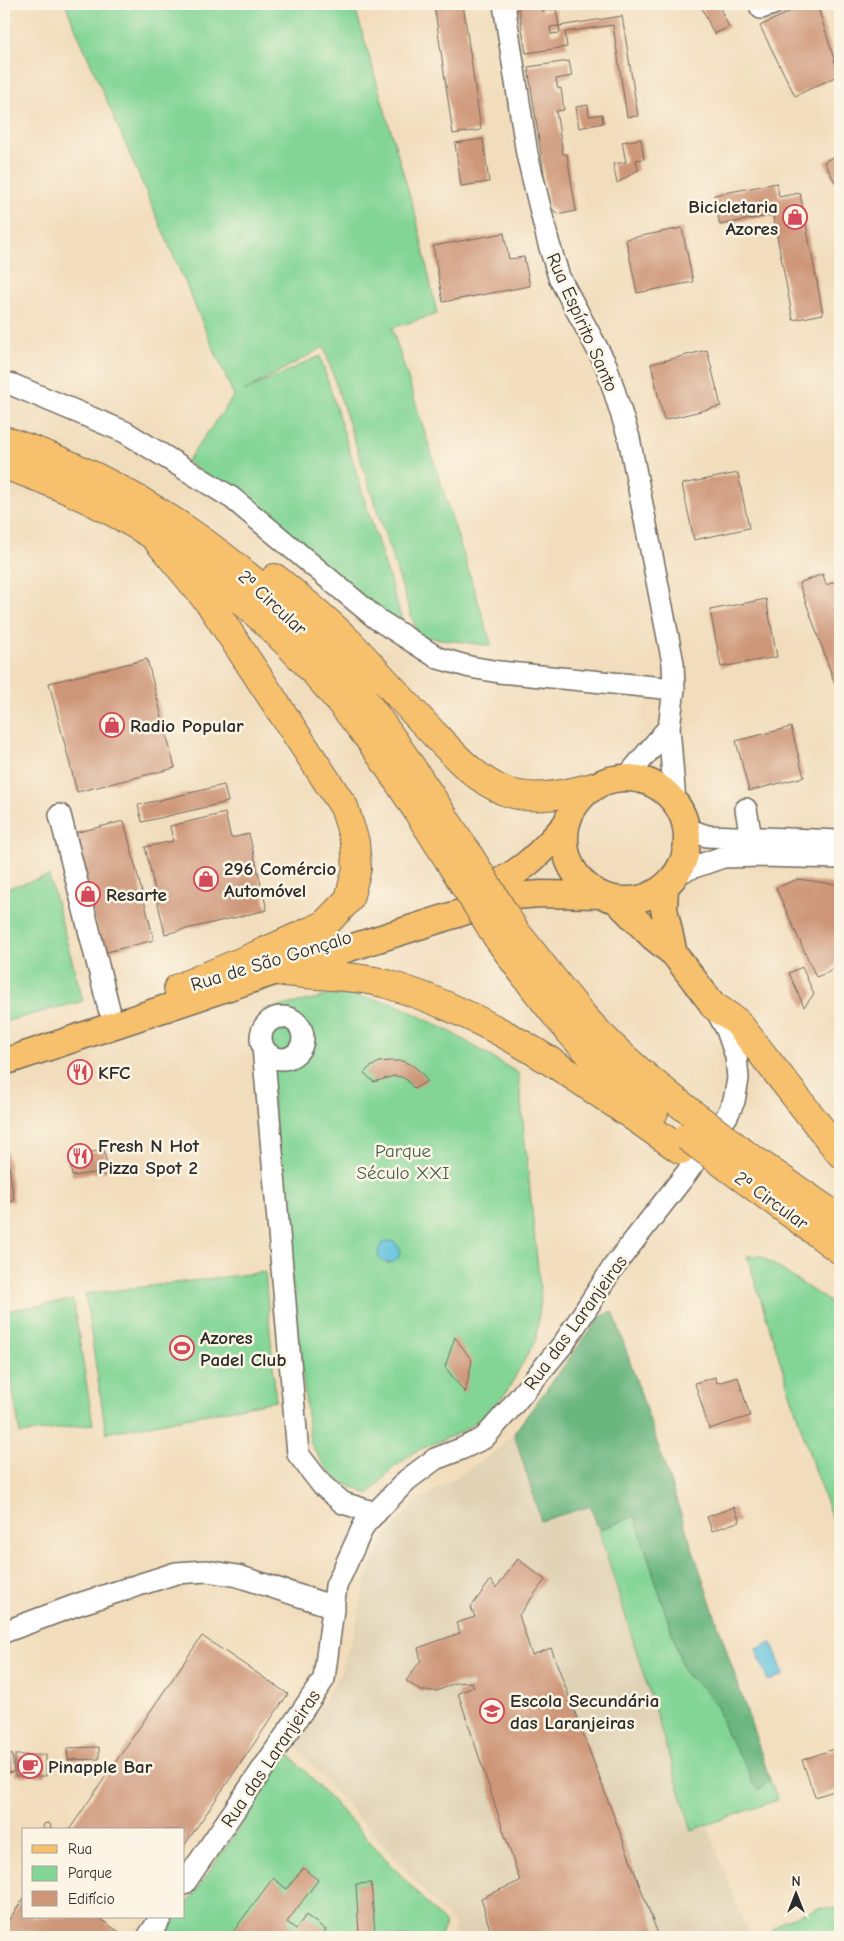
<svg xmlns="http://www.w3.org/2000/svg" width="844" height="1941" font-family="'Comic Neue',sans-serif">
	<style>
		.built { fill: #e0d2b4 }
		.green { fill: #83d596; stroke: #578060 }
		.forest { fill: #6ab67f; stroke: #4a7055 }
		.water { fill: #61c3df; stroke: #467785 }
		.building { fill: #ce9678 }
		.lines { fill: none; stroke-linecap: round; stroke-linejoin: round }
		.minor-casing { stroke: #70695e; stroke-width: 24 }
		.major-casing { stroke: #70695e; stroke-width: 29 }
		.highway-casing { stroke: #70695e; stroke-width: 30 }
		.minor { stroke: #fff; stroke-width: 21 }
		.major { stroke: #f7c06c; stroke-width: 26 }
		.highway { stroke: #f7c06c; stroke-width: 28 }
		.highway-bridge-casing { stroke: #70695e; stroke-width: 30; stroke-linecap: butt }
		.highway-bridge { stroke: #f7c06c; stroke-width: 28 }
		.labels { text-anchor: middle; stroke-width: 5; stroke-linejoin: round; paint-order: stroke }
		.poi-label { font-size: 19px; font-weight: bold; fill: #2b2b2b; stroke: #fcf5e5; text-anchor: start }
		.street-label { font-size: 19px; fill: #2b2b2b; stroke: #fcf5e5 }
		.park-label { font-size: 19px; fill: #455e4b; stroke: #fcf5e5 }
	</style>
	<rect width="100%" height="100%" fill="#fcf5e5"/>
	<filter id="ink" filterUnits="userSpaceOnUse"><feTurbulence type="fractalNoise" baseFrequency=".02" numOctaves="2"/><feDisplacementMap in="SourceGraphic" scale="10" xChannelSelector="R" yChannelSelector="G"/><feConvolveMatrix kernelMatrix="1 2 1 2 8 2 1 2 1" color-interpolation-filters="sRGB"/></filter>
	<filter id="wash" filterUnits="userSpaceOnUse"><feTurbulence type="fractalNoise" baseFrequency=".0096" numOctaves="4" result="noise"/><feDisplacementMap in="SourceGraphic" scale="20" xChannelSelector="R" yChannelSelector="G"/><feGaussianBlur stdDeviation="1.12" result="paint"/><feColorMatrix in="noise" values="0 0 0 0 0 0 0 0 0 0 0 0 0 0 0 0 0 1.4 0 .05"/><feComposite in="paint" operator="in"/></filter>
	<g filter="url(#wash)">
		<rect width="100%" height="100%" fill="#f1ddbc"/>
		<path class="built" d="M514,1433L541,1521L590,1506L749,1937H451L456,1926L296,1747L339,1676L354,1633L367,1577L380,1545L398,1520L420,1500L493,1454Z"/>
		<path class="green" d="M65,4H354L417,221L437,314L392,328L492,646L418,636L324,347L244,391L320,356L406,633L187,461L234,396Z
			M49,876L83,1001L4,1022V889Z
			M341,993L393,1003L449,1031L518,1073L541,1299L536,1339L506,1393L480,1419L459,1433L414,1452L390,1471L369,1494C334,1481 328,1474 310,1442L263,1010Z
			M747,1256H761L840,1309V1540L816,1475Z
			M265,1272L276,1401L106,1433L85,1294Z
			M73,1300L93,1424L20,1434L9,1365L4,1366V1311Z
			M635,1516L685,1674L704,1689L717,1707L727,1735L748,1770L752,1783L760,1790L770,1780L778,1800L692,1830L599,1530Z
			M289,1754L446,1924L440,1937H164L178,1917H184V1909Z
			M819,1908L840,1909V1937H764L784,1920Z"/>
		<path class="forest" d="M613,1311L770,1780L760,1790L752,1783L748,1770L727,1735L717,1707L704,1689L685,1674L635,1516L599,1530L590,1506L541,1521L514,1433L600,1317Z"/>
		<path class="water" d="M378 1252a11 11 0 1 1 22 0a11 11 0 1 1-22 0Z
			M772,1643L784,1675L768,1681L756,1649Z"/>
		<g id="blocks">
			<path class="building" d="M434,4H463L481,130L453,134Z
				M518,4H541L542,11L556,9L559,26L550,27L551,34L560,33L559,26L622,16L638,116L627,117L613,25L565,32L567,47L526,53Z
				M706,4H718L729,27L714,34L701,6Z
				M806,4H817L839,75L795,96L760,26Z
				M569,61L572,76L556,79L558,89L561,88L564,110L556,111L563,154H567L576,211L562,214L557,213L549,207L528,67Z
				M588,105L589,116L602,114L603,123L579,128L576,107Z
				M483,139L489,182L461,186L455,143Z
				M641,139L644,159L636,160L638,170L617,183L613,164L626,162L622,142Z
				M840,153V191L824,162Z
				M777,183L779,197L800,193L823,314L793,320L773,215L720,225L714,195Z
				M682,228L693,282L637,293L626,239Z
				M504,233L509,259L524,257L530,286L443,302L433,246Z
				M707,350L721,406L664,420L651,364Z
				M738,473L749,528L694,540L682,484Z
				M823,574L826,585L840,580V698L799,583Z
				M766,599L777,657L721,667L710,610Z
				M147,659L175,768L77,792L49,683Z
				M791,727L804,777L749,791L736,741Z
				M224,785L228,802L142,822L138,805Z
				M225,813L231,838L249,834L267,910L165,934L145,847L173,841L170,826Z
				M124,821L154,940L103,953L74,833Z
				M798,879L840,885V958L829,972L816,977L776,888Z
				M802,967L814,994L804,1007L789,973Z
				M390,1061H402L412,1065L422,1073L427,1081L414,1089L407,1080L402,1077L394,1076L374,1082L364,1073L369,1068L379,1062Z
				M4,1130L14,1201L4,1202Z
				M104,1150L108,1171L72,1176L69,1156Z
				M455,1337L472,1361L465,1393L445,1367Z
				M715,1377L717,1383L738,1377L750,1416L709,1429L695,1383Z
				M734,1507L740,1521L712,1531L707,1517Z
				M518,1559L545,1580L519,1615L532,1655L551,1648L659,1937H492L481,1898L520,1881L458,1693L474,1687L472,1682L455,1683L437,1691H421L406,1681L421,1660L418,1648L460,1633L456,1623L475,1617L471,1607L491,1580L496,1588Z
				M202,1636L288,1694L184,1846V1830H69Z
				M99,1747V1759L68,1760L67,1748Z
				M840,1747V1789L815,1797L802,1760Z
				M12,1754L14,1772L4,1773V1755Z
				M15,1755H46V1776H15Z
				M43 1827a4 4 0 1 1 8 0a4 4 0 1 1-8 0Z
				M303,1868L318,1880L287,1922L296,1929L306,1915L326,1930L321,1937H229L273,1878L287,1889Z
				M371,1883L375,1934L359,1935L356,1884Z
				M24,1898V1917H98L122,1934L120,1937H4V1927Z"/>
		</g>
	</g>
	<g filter="url(#ink)">
		<use href="#blocks" fill-opacity="0" stroke="#70695e" stroke-width="1"/>
		<g class="lines">
			<defs>
				<path id="minor" d="M504,4L527,154L548,241L559,277L606,365L629,438L673,663L674,689L669,727L675,802
					M761,8L773,4
					M4,383L13,385L125,432L232,498L377,619L438,658L470,667L499,672L674,689
					M626,778L669,727
					M746,809L751,838
					M60,815L109,1009
					M686,829L707,836L840,841
					M677,873L723,857L762,856L840,858
					M261 1038a21 21 0 1 1 42 0a21 21 0 1 1-42 0Z
					M263,1047L298,1454L322,1485L343,1503L376,1513
					M4,1632L79,1604L176,1573L207,1571L238,1576L334,1607
					M184,1884L324,1679L336,1586L364,1525L407,1480L435,1459L461,1449L484,1438L508,1411L564,1343L614,1266L686,1174L727,1116L734,1101L738,1079L736,1056L727,1030L714,1006
					M148,1937L161,1917"/>
				<path id="major" d="M565 839a61 61 0 1 1 122 0a61 61 0 1 1-122 0Z
					M665,887L664,909L674,954
					M476,894C519,874 536,859 567,823
					M615,899L653,937L674,954L714,1006
					M4,1062L277,971L514,896L541,894L600,895"/>
				<path id="highway" d="M4,440C131,480 255,566 340,669C387,726 426,790 467,852
					M4,465C156,516 274,611 369,739C397,777 422,819 448,859
					M152,534L211,605L344,807L355,842L357,868L349,899L324,925L257,955L178,988
					M275,578C300,598 326,619 349,642C379,673 407,706 437,737C456,757 477,780 504,791C534,802 564,794 593,787
					M515,931C538,959 560,989 584,1017C617,1055 658,1087 698,1118
					M497,937C542,1001 591,1064 654,1112
					M277,971C315,977 354,974 390,985C499,1018 589,1086 681,1150
					M714,1006L737,1022L840,1153
					M744,1153L840,1219
					M729,1168L840,1250"/>
			</defs>
			<use href="#minor" class="minor-casing"/>
			<use href="#major" class="major-casing"/>
			<use href="#highway" class="highway-casing"/>
			<use href="#minor" class="minor"/>
			<use href="#major" class="major"/>
			<use href="#highway" class="highway"/>
			<defs>
				<path id="highway-bridge" d="M467,852L515,931
					M448,859L497,937
					M698,1118L744,1153
					M687,1137L729,1168"/>
			</defs>
			<use href="#highway-bridge" class="highway-bridge-casing"/>
			<use href="#highway-bridge" class="highway-bridge"/>
		</g>
	</g>
	<defs>
		<symbol id="shop-ring" viewBox="-11 -11 22 22"><circle r="9.5" fill="#fcf5e5" stroke="#d1495b" stroke-width="1.5"/><path d="M-5-2.5h2.3a2.7 3.5 0 0 1 5.4 0H5L5.5 6h-11ZM-1.5-2.5h3a1.5 2.3 0 0 0-3 0Z" fill="#d1495b"/></symbol>
		<symbol id="restaurant-ring" viewBox="-11 -11 22 22"><circle r="9.5" fill="#fcf5e5" stroke="#d1495b" stroke-width="1.5"/><path d="M-5-6h1v4h1v-4h1v4h1v-4h1v5L-1.5 .5V6h-2V.5L-5-1ZM5-6V6H3V1.5H1.5Q1.5-4 5-6Z" fill="#d1495b"/></symbol>
		<symbol id="stadium-ring" viewBox="-11 -11 22 22"><circle r="9.5" fill="#fcf5e5" stroke="#d1495b" stroke-width="1.5"/><path d="M0-5a6.5 5 0 1 0 0 10a6.5 5 0 1 0 0-10ZM-3.5-1.8h7v3.6h-7Z" fill="#d1495b"/></symbol>
		<symbol id="school-ring" viewBox="-11 -11 22 22"><circle r="9.5" fill="#fcf5e5" stroke="#d1495b" stroke-width="1.5"/><path d="M0-5L7-2L0 1L-7-2ZM-4 1L0 2.5L4 1V4Q0 6-4 4Z" fill="#d1495b"/></symbol>
		<symbol id="cafe-ring" viewBox="-11 -11 22 22"><circle r="9.5" fill="#fcf5e5" stroke="#d1495b" stroke-width="1.5"/><path d="M-5.5-4.5H6V0H3Q3 3.5 0 3.5H-2.5Q-5.5 3.5-5.5 0ZM3-3.2v2h1.7v-2ZM-6 4.5H4V6H-6Z" fill="#d1495b"/></symbol>
	</defs>
	<g fill-rule="evenodd">
		<use href="#shop-ring" x="781" y="203" width="28" height="28"/>
		<use href="#shop-ring" x="98" y="711" width="28" height="28"/>
		<use href="#shop-ring" x="192" y="865" width="28" height="28"/>
		<use href="#shop-ring" x="74" y="880" width="28" height="28"/>
		<use href="#restaurant-ring" x="66" y="1058" width="28" height="28"/>
		<use href="#restaurant-ring" x="66" y="1142" width="28" height="28"/>
		<use href="#stadium-ring" x="168" y="1334" width="28" height="28"/>
		<use href="#school-ring" x="478" y="1697" width="28" height="28"/>
		<use href="#cafe-ring" x="16" y="1752" width="28" height="28"/>
	</g>
	<g class="labels">
		<g class="poi-label">
			<text x="778" y="213" text-anchor="end">Bicicletaria<tspan x="778" dy="22">Azores</tspan></text>
			<text x="130" y="732">Radio Popular</text>
			<text x="224" y="875">296 Comércio<tspan x="224" dy="22">Automóvel</tspan></text>
			<text x="106" y="901">Resarte</text>
			<text x="98" y="1079">KFC</text>
			<text x="98" y="1152">Fresh N Hot<tspan x="98" dy="22">Pizza Spot 2</tspan></text>
			<text x="200" y="1344">Azores<tspan x="200" dy="22">Padel Club</tspan></text>
			<text x="510" y="1707">Escola Secundária<tspan x="510" dy="22">das Laranjeiras</tspan></text>
			<text x="48" y="1773">Pinapple Bar</text>
		</g>
		<g class="street-label">
			<text transform="translate(583 322) rotate(66)" y="7">Rua Espírito Santo</text>
			<text transform="translate(273 602) rotate(43)" y="7">2ª Circular</text>
			<text transform="translate(271 960) rotate(-17)" y="7">Rua de São Gonçalo</text>
			<text transform="translate(772 1200) rotate(36)" y="7">2ª Circular</text>
			<text transform="translate(575 1322) rotate(-54)" y="7">Rua das Laranjeiras</text>
			<text transform="translate(270 1758) rotate(-56)" y="7">Rua das Laranjeiras</text>
		</g>
		<g class="park-label">
			<text x="403" y="1157">Parque<tspan x="403" dy="22">Século XXI</tspan></text>
		</g>
	</g>
	<rect width="844" height="1941" fill="none" stroke="#fcf5e5" stroke-width="20"/>
	<rect x="22" y="1828" width="162" height="90" fill="#fcf5e5" stroke="#a8a49b"/>
	<rect x="32" y="1845" width="25" height="8" fill="#f7c06c" stroke="#a8a49b"/>
	<text x="68" y="1854" font-size="15" fill="#2b2b2b">Rua</text>
	<rect x="32" y="1866" width="25" height="15" fill="#83d596" stroke="#a8a49b"/>
	<text x="68" y="1878" font-size="15" fill="#2b2b2b">Parque</text>
	<rect x="32" y="1891" width="25" height="15" fill="#ce9678" stroke="#a8a49b"/>
	<text x="68" y="1904" font-size="15" fill="#2b2b2b">Edifício</text>
	<g transform="translate(796 1894)" stroke="#fcf5e5" stroke-width="4" paint-order="stroke">
	<path d="M0-4L9 19L0 12L-9 19Z" fill="#2b2b2b"/>
	<text y="-8" font-size="14" font-weight="bold" text-anchor="middle" fill="#2b2b2b">N</text>
	</g>
</svg>
